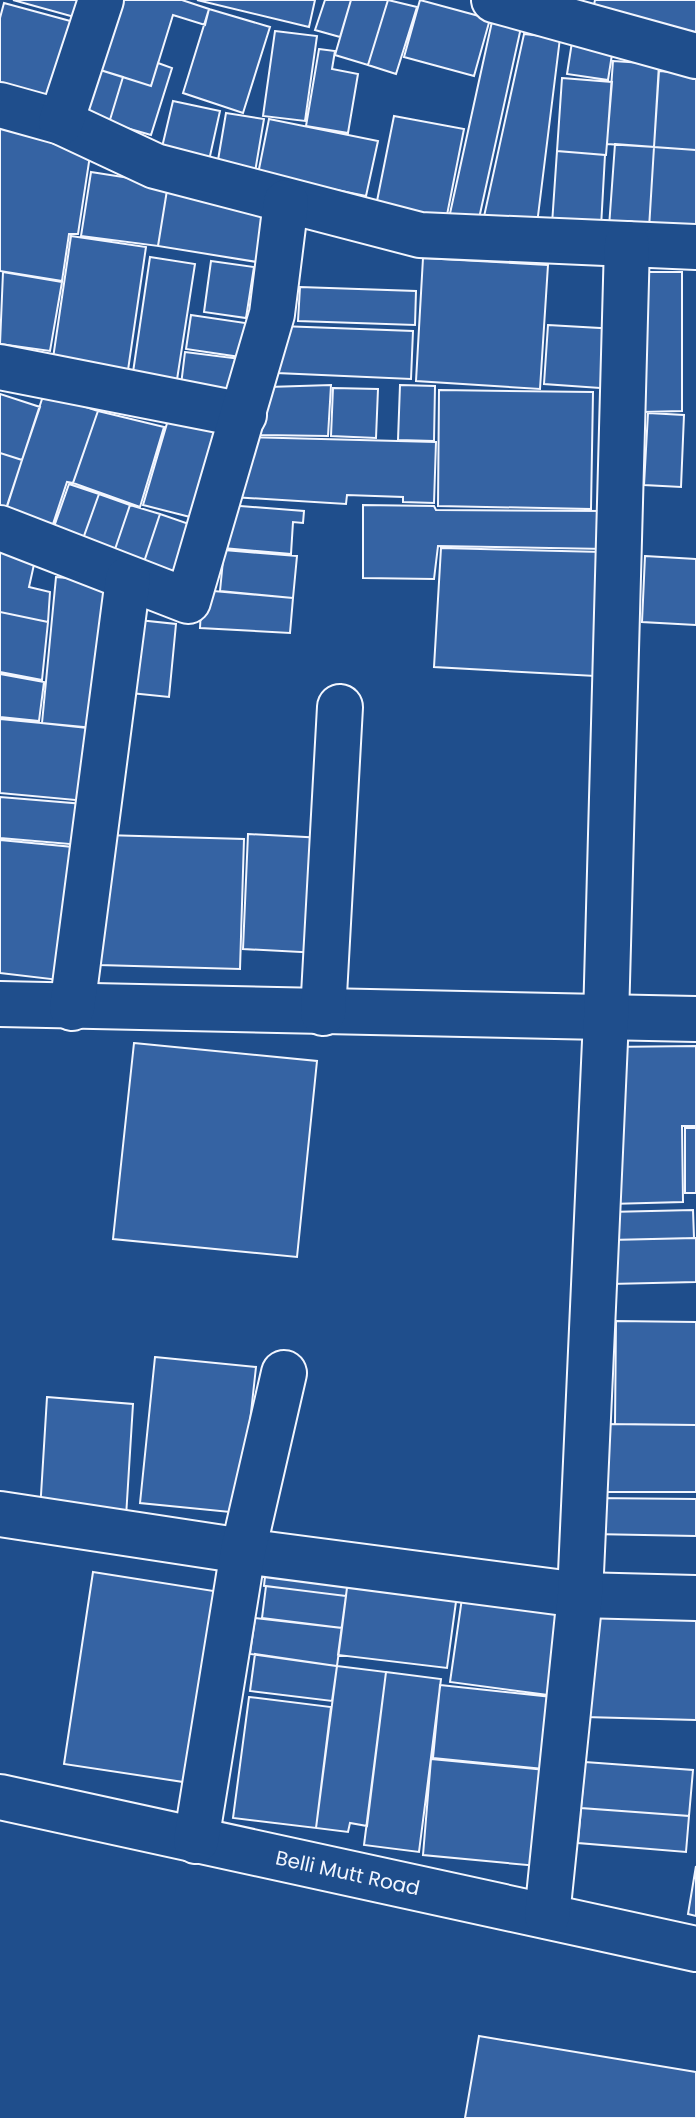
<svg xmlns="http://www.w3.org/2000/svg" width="696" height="2118" font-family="Poppins,sans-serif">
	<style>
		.building { fill: #3563a3; stroke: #f2f6ff; stroke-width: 2 }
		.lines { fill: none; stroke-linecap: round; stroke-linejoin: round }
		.minor-casing { stroke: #f2f6ff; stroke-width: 48 }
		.minor { stroke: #1f4e8c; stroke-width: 44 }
		.labels { text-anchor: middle; stroke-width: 6; stroke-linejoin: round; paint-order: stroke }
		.street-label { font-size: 20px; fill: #f2f6ff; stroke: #1f4e8c }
	</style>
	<rect width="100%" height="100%" fill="#1f4e8c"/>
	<path class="building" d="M13,0H82L78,18Z
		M113,0H182L209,9L205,25L173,15L151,86L97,69Z
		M197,0H315L309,27Z
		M325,0H351L340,37L315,30Z
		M351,0H388L368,65L335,55Z
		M388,0L417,7L396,74L368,65Z
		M420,0L490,19L474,76L404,57Z
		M595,0H696V40L592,14Z
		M4,3L74,22L50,106L0,93V18Z
		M209,9L270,27L243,113L183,93Z
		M493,17L522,23L478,223L449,218Z
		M275,31L317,36L305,121L263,116Z
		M524,34L560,38L537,224L483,221Z
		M572,42L613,48L608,80L567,74Z
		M319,49L335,51L332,69L358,74L348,133L306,126Z
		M613,61L659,64L654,147L607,144Z
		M158,63L172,68L151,135L109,123L123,77L151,86Z
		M97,69L123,77L109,123L84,114Z
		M659,71L696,74V150L654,147Z
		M562,78L612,82L606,155L557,151Z
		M173,101L220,111L206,174L158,164Z
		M226,113L264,119L255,172L217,166Z
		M394,116L464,129L445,225L375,211Z
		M269,119L378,141L366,196L258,174Z
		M0,125L91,149L78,234H69L62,281L0,271Z
		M615,144L654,147L649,229L609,227Z
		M654,147L696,150V231L649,228Z
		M557,151L605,155L601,227L552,224Z
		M91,172L168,184L158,246L81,236Z
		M168,184L273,200L263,263L158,246Z
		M71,236L146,247L127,377L52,365Z
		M150,257L195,264L176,386L132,379Z
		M423,258L548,265L540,389L416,381Z
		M211,261L254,267L246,318L204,312Z
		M3,272L62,282L50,351L0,344Z
		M642,272H682V411L643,412Z
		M300,287L416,291L415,325L298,321Z
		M191,315L252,324L247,358L186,349Z
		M548,325L617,329L614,389L544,384Z
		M280,326L413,331L411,379L277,373Z
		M185,352L241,359L236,392L181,385Z
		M331,385L328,436L260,435L268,387Z
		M400,385L435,386L434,441L398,440Z
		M333,388L378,389L376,438L331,436Z
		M439,390L593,392L591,509L438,506Z
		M44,393L98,411L73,483L67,482L48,539L1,524Z
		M0,394L40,407L22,460L0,453Z
		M98,411L164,427L140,507L73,483Z
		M648,413L684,415L681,487L644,485Z
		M168,420L222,430L198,519L143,505Z
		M248,437L436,442L434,503L403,502V497L347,495L346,504L232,497Z
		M0,453L22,460L5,513L0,512Z
		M69,484L99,494L79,550L49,541Z
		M99,494L130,505L111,561L79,550Z
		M130,505L160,514L141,571L111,561Z
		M227,505L304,511L303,523L293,522L291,554L223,548Z
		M363,505L434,506L436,510L607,511L606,549L438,546L434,579L363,578Z
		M160,514L192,525L173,582L141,571Z
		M0,543L37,551L29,587L50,592L48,622L0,612Z
		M441,548L603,552L595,676L434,667Z
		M224,550L297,556L293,598L220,591Z
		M645,556L696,559V625L642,622Z
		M56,577L111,582L96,729L42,723Z
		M202,590L293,598L290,633L200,628Z
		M0,612L48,622L42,680L0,672Z
		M129,619L176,624L169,697L121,692Z
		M0,674L44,682L39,721L0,717Z
		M0,719L93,728L86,801L0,793Z
		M0,797L84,804L81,845L0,838Z
		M248,834L324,838L319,953L243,949Z
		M104,835L244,839L240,969L99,965Z
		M0,840L73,847L59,980L0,973Z
		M134,1043L317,1061L297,1257L113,1239Z
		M696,1046V1126H682L683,1202L610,1204L607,1047Z
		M685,1128H696V1193H685Z
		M693,1210L694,1238L610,1240L609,1212Z
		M696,1238V1282L610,1284V1240Z
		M616,1321L696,1322V1425L615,1424Z
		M155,1357L256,1367L240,1513L140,1503Z
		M47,1397L133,1404L126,1517L40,1511Z
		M602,1424L696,1425V1492H595Z
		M592,1498L696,1499V1536L592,1534Z
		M267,1559L349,1570L346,1596L264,1586Z
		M93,1572L220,1592L190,1783L64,1764Z
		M349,1573L458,1587L447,1668L338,1655Z
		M266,1586L346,1596L342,1628L262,1618Z
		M463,1591L560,1604L548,1695L450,1682Z
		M588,1615L696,1619V1720L585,1717Z
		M255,1618L342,1628L337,1666L250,1654Z
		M255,1654L337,1666L332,1701L250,1691Z
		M337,1666L386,1672L367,1826L350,1823L348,1832L316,1828Z
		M386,1672L441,1679L419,1852L364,1845Z
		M440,1685L552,1697L544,1769L433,1758Z
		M249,1697L331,1707L316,1828L233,1818Z
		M431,1759L546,1770L538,1866L423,1855Z
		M585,1762L693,1770L689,1816L581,1808Z
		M581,1808L689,1816L686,1852L578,1843Z
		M696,1866V1916L688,1914Z
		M479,2036L696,2072V2118H465Z"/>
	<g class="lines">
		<defs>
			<g id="minor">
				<path d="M494,0L696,56"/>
				<path d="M0,105L61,122L155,166L420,235L696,247"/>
				<path d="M61,122L101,0"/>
				<path d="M0,367L244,415"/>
				<path d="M0,528L188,601L272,314L286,202"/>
				<path d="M0,1004L696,1019"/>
				<path d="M72,1008L128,579"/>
				<path d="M323,1013L340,707"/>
				<path d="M0,1514L243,1551L580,1595L696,1598"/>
				<path id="s1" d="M0,1797L696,1949"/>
				<path d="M196,1841L243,1551L284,1373"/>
				<path d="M547,1916L580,1595L606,1019L627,244"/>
			</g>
		</defs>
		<use href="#minor" class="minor-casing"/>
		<use href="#minor" class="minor"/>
	</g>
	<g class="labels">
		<g class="street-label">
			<text dy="7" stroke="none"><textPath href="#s1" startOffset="356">Belli Mutt Road</textPath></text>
		</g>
	</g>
</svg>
